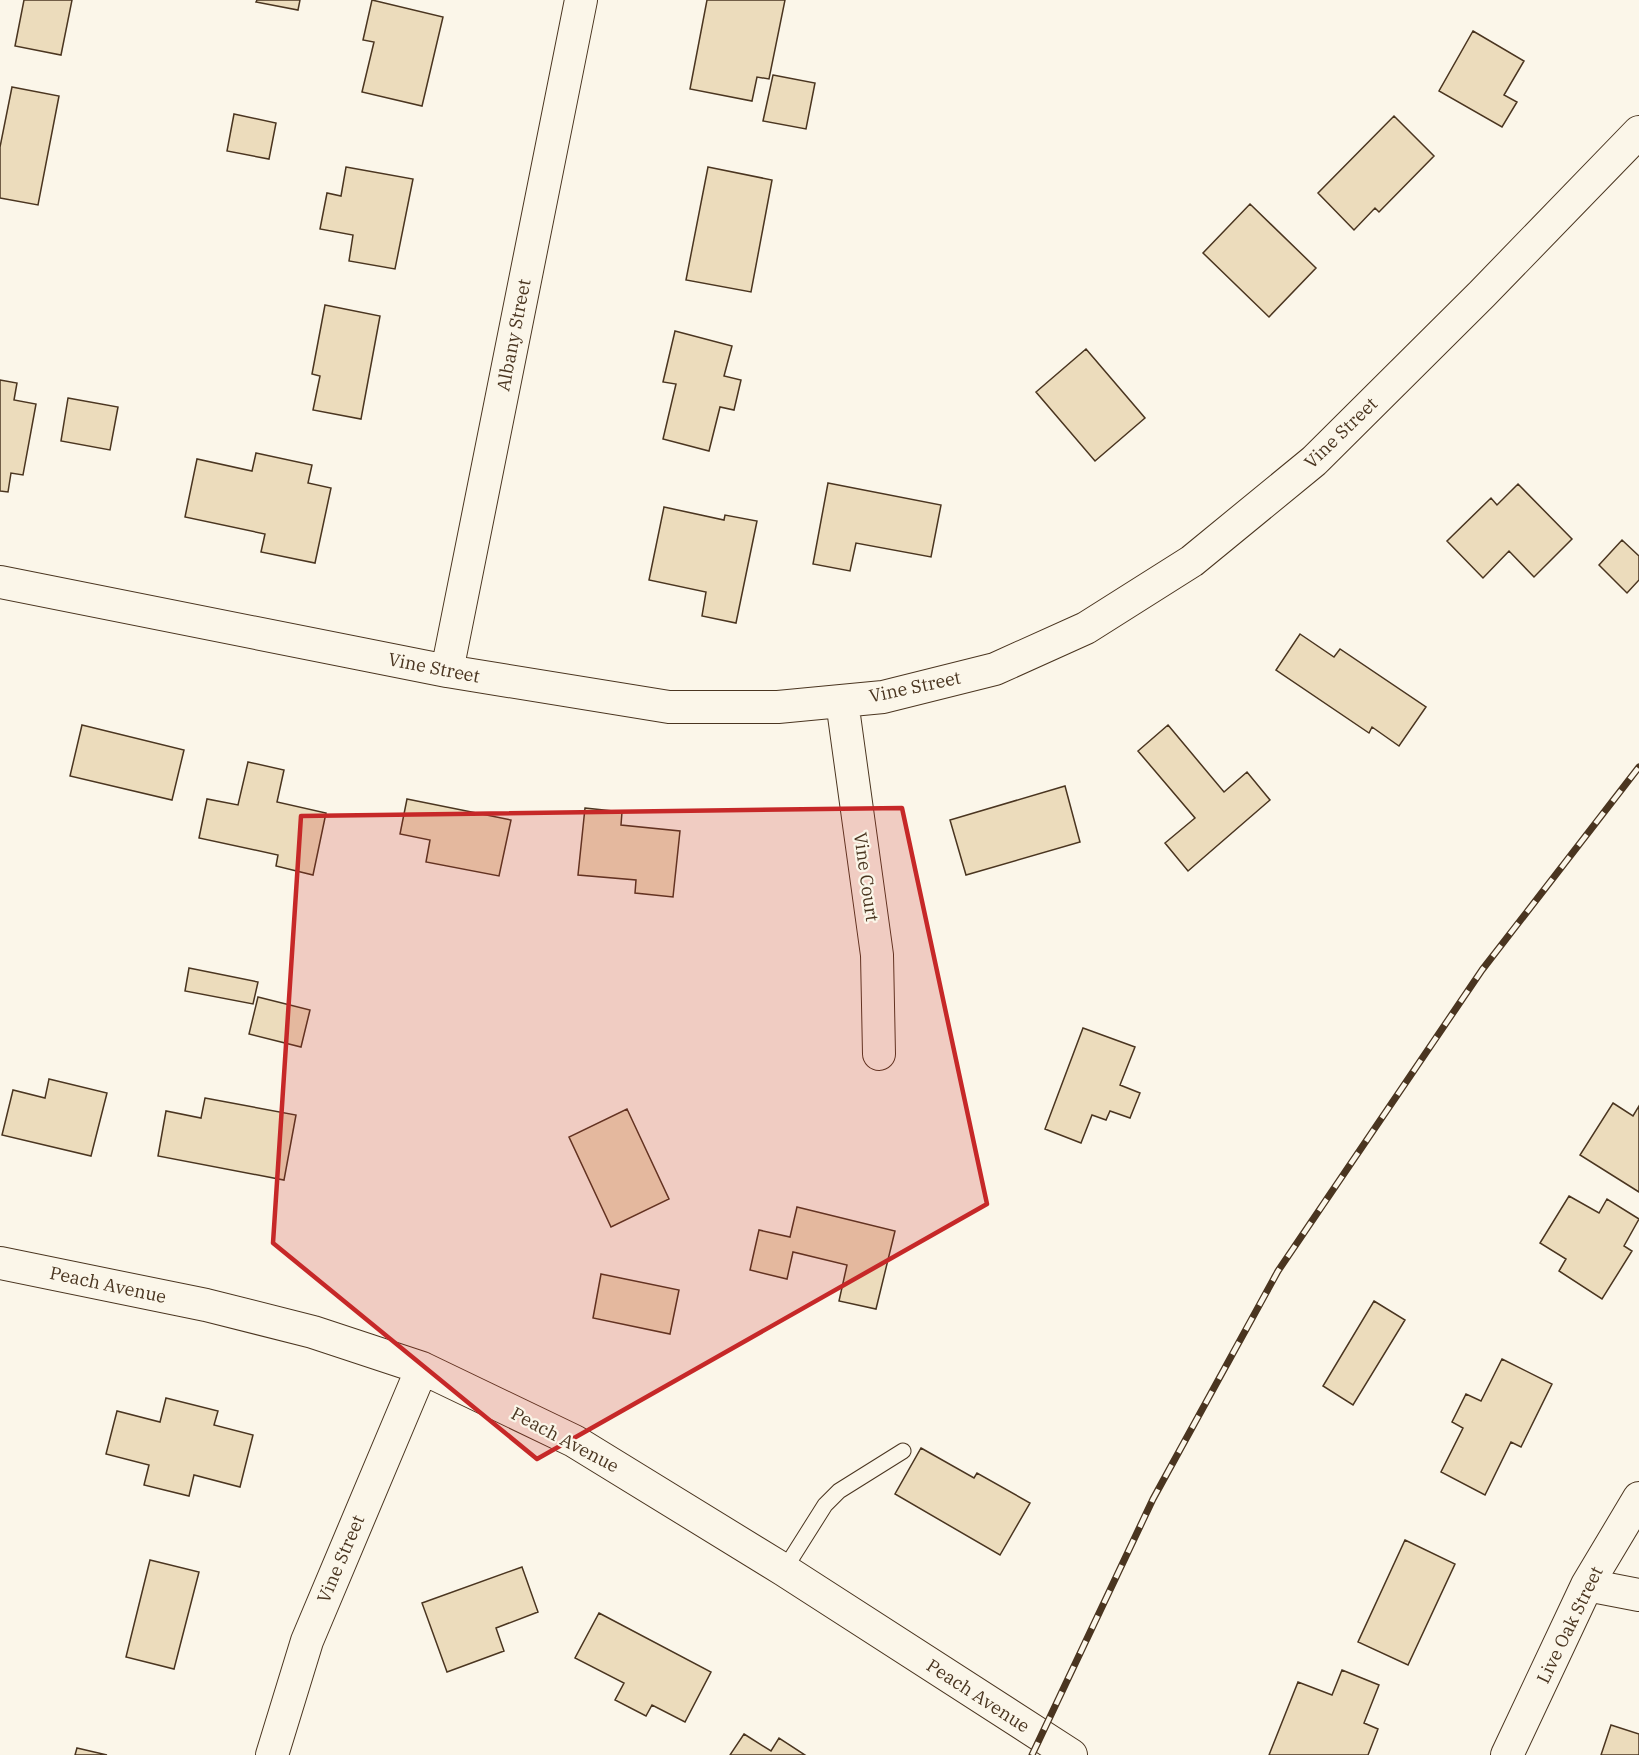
<svg xmlns="http://www.w3.org/2000/svg" width="1639" height="1755" font-family="'IBM Plex Serif',serif">
	<style>
		.building { fill: #ecdcbc; stroke: #4a3520; stroke-width: 1.5 }
		.lines { fill: none; stroke-linecap: round; stroke-linejoin: round }
		.lane-casing { stroke: #4a3520; stroke-width: 17 }
		.street-casing { stroke: #4a3520; stroke-width: 34 }
		.lane { stroke: #fbf6e9; stroke-width: 15 }
		.street { stroke: #fbf6e9; stroke-width: 32 }
		.rail-casing { stroke: #4a3520; stroke-width: 7 }
		.rail { stroke: #fbf6e9; stroke-width: 4.5; stroke-dasharray: 14; stroke-linecap: butt }
		.marked { fill: #c62828; fill-opacity: 0.2; stroke: #c62828; stroke-width: 4.5; stroke-linejoin: round }
		.labels { text-anchor: middle; stroke-width: 4.5; stroke-linejoin: round; paint-order: stroke }
		.street-label { font-size: 18px; fill: #4a3520; stroke: #fbf6e9 }
	</style>
	<rect width="100%" height="100%" fill="#fbf6e9"/>
	<path class="building" d="M24,0H72L61,55L15,46Z
		M257,0H300L298,10L256,2Z
		M372,0L443,17L422,106L362,92L374,42L363,40Z
		M707,0H785L769,79L757,77L752,101L690,89Z
		M1473,31L1524,61L1504,95L1517,102L1502,127L1439,91Z
		M773,75L815,83L806,129L763,121Z
		M12,87L59,96L38,205L0,198V147Z
		M234,114L276,123L269,159L227,151Z
		M1394,116L1434,156L1379,212L1375,208L1354,230L1318,193Z
		M346,167L413,179L395,269L349,261L353,235L320,229L327,193L341,196Z
		M708,167L772,180L751,292L686,280Z
		M1250,204L1316,268L1269,317L1203,253Z
		M325,305L380,316L361,419L313,410L320,376L312,374Z
		M675,331L732,346L724,376L741,380L734,410L720,407L709,451L663,439L676,384L663,382Z
		M1086,349L1145,418L1095,461L1036,392Z
		M0,380L17,383L14,400L36,404L23,475L11,473L8,492L0,491Z
		M68,398L118,407L110,450L61,441Z
		M256,453L312,465L308,483L331,488L315,563L261,552L265,534L185,517L197,459L252,471Z
		M828,483L941,505L931,557L856,543L850,571L813,564Z
		M1518,484L1572,539L1534,577L1509,551L1483,578L1447,541L1491,498L1497,505Z
		M664,507L724,520L725,515L757,521L736,623L702,616L706,592L649,580Z
		M1622,540L1639,556V580L1627,593L1599,565Z
		M1300,634L1334,657L1340,649L1426,707L1399,746L1372,727L1369,733L1276,670Z
		M82,725L184,750L172,800L70,776Z
		M1168,725L1224,792L1247,772L1270,800L1188,871L1165,843L1195,818L1138,751Z
		M248,762L284,770L277,802L326,813L313,875L276,866L278,855L199,838L207,799L238,805Z
		M1065,786L1080,842L966,875L950,820Z
		M407,799L511,820L499,876L426,862L430,840L400,834Z
		M585,808L622,812L621,825L680,831L673,897L635,893L636,880L578,875Z
		M189,968L258,982L253,1004L185,991Z
		M258,997L310,1010L301,1047L249,1034Z
		M1083,1028L1135,1047L1120,1085L1140,1093L1130,1118L1110,1111L1106,1120L1092,1115L1081,1143L1045,1129Z
		M49,1079L107,1093L91,1156L2,1135L13,1090L45,1098Z
		M205,1098L296,1115L284,1180L158,1156L166,1111L201,1118Z
		M1613,1103L1633,1116L1639,1106V1192L1580,1155Z
		M627,1109L669,1199L611,1227L569,1137Z
		M1569,1196L1599,1213L1607,1199L1639,1219L1624,1246L1632,1251L1602,1299L1559,1271L1566,1259L1540,1243Z
		M797,1207L895,1231L876,1309L839,1301L847,1265L793,1252L787,1279L750,1270L759,1230L790,1237Z
		M601,1274L679,1290L670,1334L593,1318Z
		M1374,1301L1405,1320L1353,1405L1323,1386Z
		M1502,1359L1552,1384L1521,1447L1511,1442L1485,1495L1441,1472L1463,1428L1452,1422L1466,1394L1481,1401Z
		M166,1398L218,1411L214,1425L253,1435L240,1487L194,1475L189,1496L144,1485L149,1465L106,1454L117,1411L160,1422Z
		M921,1448L974,1478L977,1473L1030,1503L1000,1555L895,1494Z
		M1405,1540L1455,1564L1408,1665L1358,1642Z
		M150,1560L199,1572L174,1669L126,1657Z
		M522,1567L538,1612L496,1628L504,1651L447,1672L422,1603Z
		M599,1613L711,1672L685,1722L652,1705L646,1716L615,1700L624,1683L575,1658Z
		M1342,1670L1379,1685L1364,1723L1378,1729L1368,1755H1269L1298,1682L1332,1695Z
		M1611,1725L1639,1734V1755H1601Z
		M744,1734L771,1751L779,1738L805,1755H730Z
		M77,1748L107,1755H75Z"/>
	<g class="lines">
		<defs>
			<path id="lane" d="M784,1570L825,1505L839,1491L903,1451"/>
			<path id="street" d="M0,582L447,671L669,707H778L883,697L995,669L1086,628L1192,561L1314,461L1482,294L1639,132
				M447,671L581,0
				M842,701L877,955L879,1054
				M0,1263L206,1305L313,1332L422,1368L574,1441L784,1570L1071,1755
				M1587,1585L1639,1595
				M272,1755L307,1641L422,1368
				M1507,1755L1587,1585L1639,1498"/>
		</defs>
		<use href="#lane" class="lane-casing"/>
		<use href="#street" class="street-casing"/>
		<use href="#lane" class="lane"/>
		<use href="#street" class="street"/>
		<defs>
			<path id="rail" d="M1032,1755L1153,1499L1278,1271L1482,970L1639,767"/>
		</defs>
		<use href="#rail" class="rail-casing"/>
		<use href="#rail" class="rail"/>
	</g>
	<path class="marked" d="M902,808L987,1204L537,1459L273,1243L301,816Z"/>
	<g class="labels">
		<g class="street-label">
			<text transform="translate(514 335) rotate(-79)" y="6">Albany Street</text>
			<text transform="translate(1341 433) rotate(-44)" y="6">Vine Street</text>
			<text transform="translate(434 668) rotate(11)" y="6">Vine Street</text>
			<text transform="translate(915 687) rotate(-12)" y="6">Vine Street</text>
			<text transform="translate(866 877) rotate(82)" y="6">Vine Court</text>
			<text transform="translate(108 1285) rotate(12)" y="6">Peach Avenue</text>
			<text transform="translate(565 1440) rotate(28)" y="6">Peach Avenue</text>
			<text transform="translate(341 1559) rotate(-67)" y="6">Vine Street</text>
			<text transform="translate(1570 1625) rotate(-64)" y="6">Live Oak Street</text>
			<text transform="translate(978 1696) rotate(33)" y="6">Peach Avenue</text>
		</g>
	</g>
</svg>
